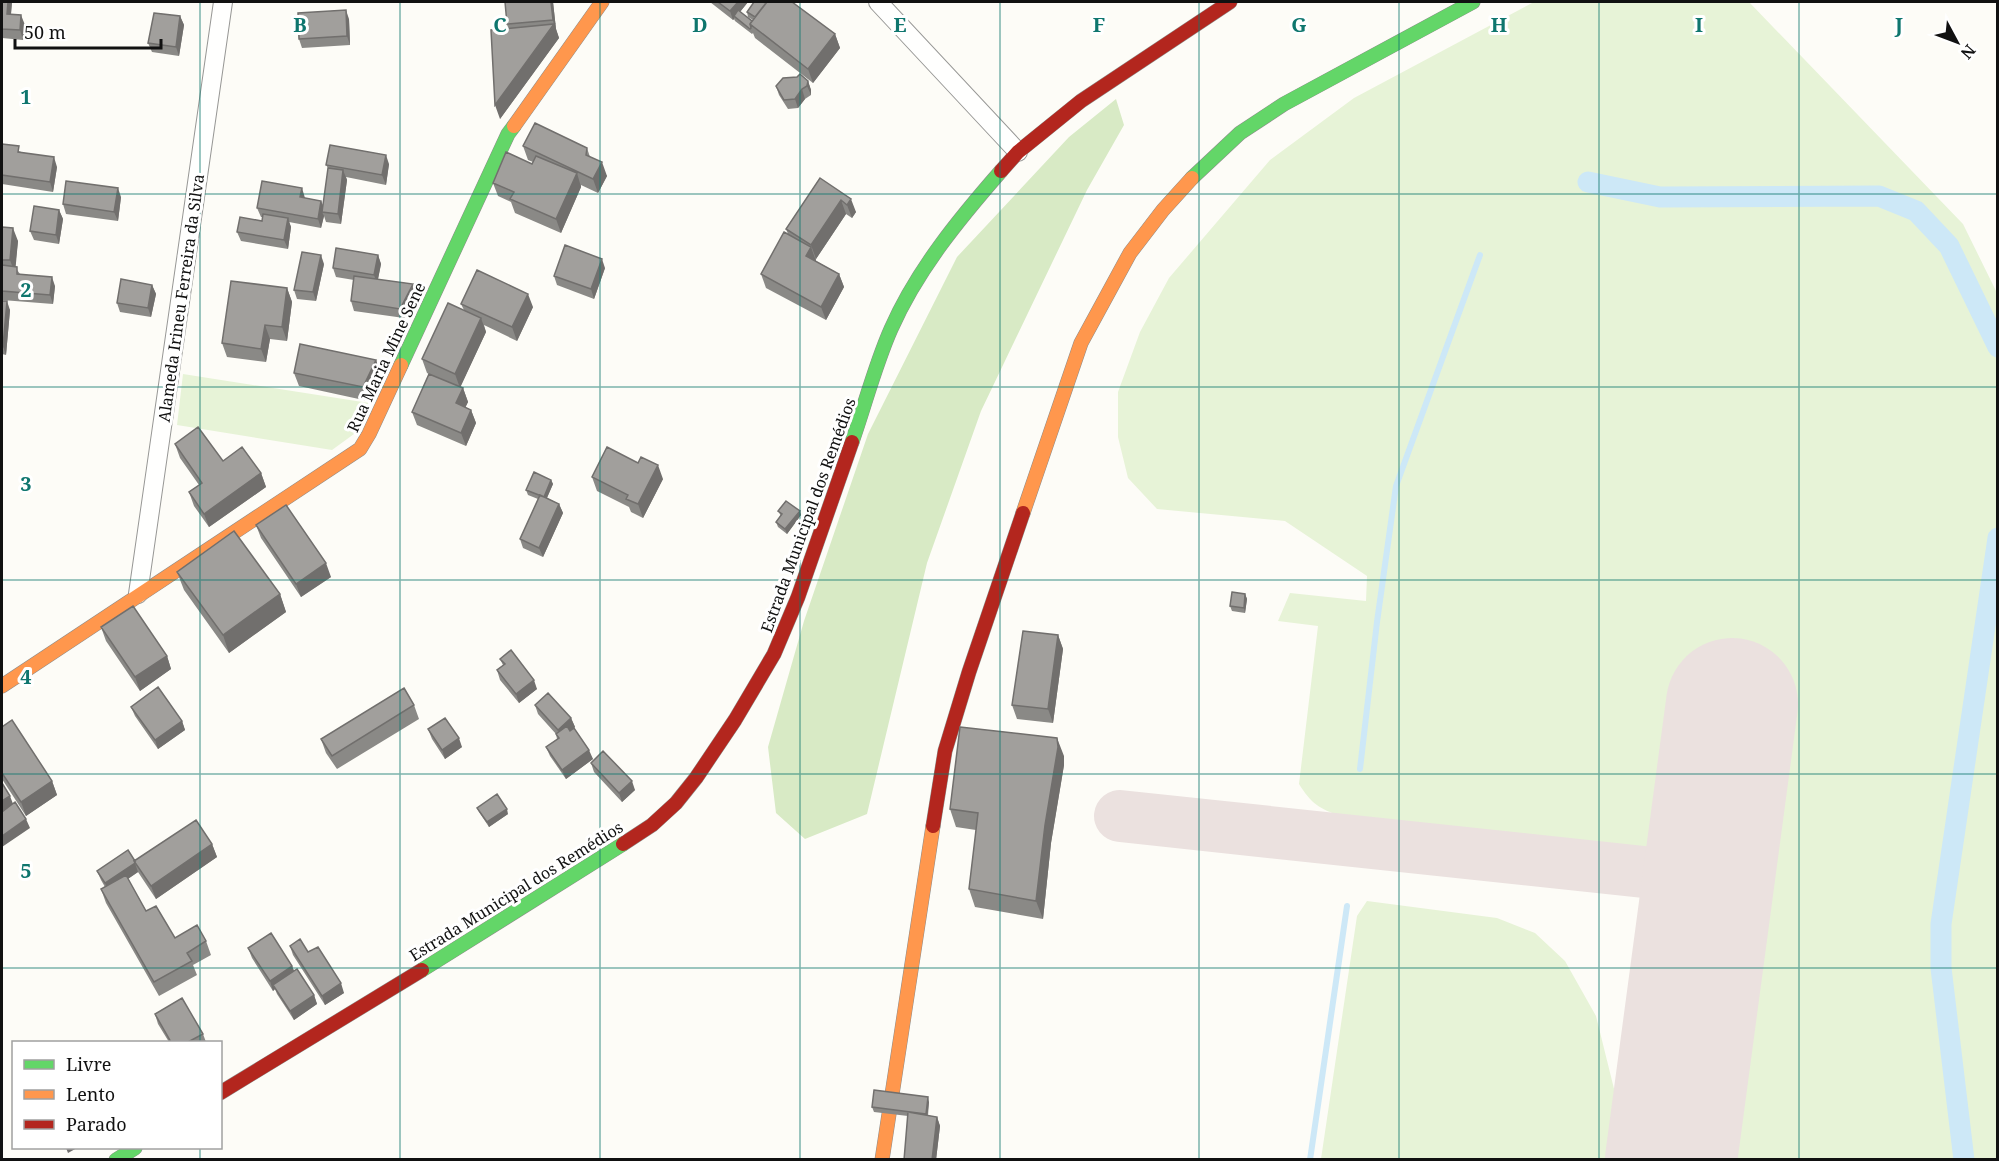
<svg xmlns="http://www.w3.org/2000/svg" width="1999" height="1161" font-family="'Noto Serif',serif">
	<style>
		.green { fill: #e7f3d7 }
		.forest { fill: #d8eac5 }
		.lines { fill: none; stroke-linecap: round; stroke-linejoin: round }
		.stream { stroke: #cde8f7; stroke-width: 6 }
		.canal { stroke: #cde8f7; stroke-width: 21 }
		.taxiway { stroke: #ebe1df; stroke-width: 52 }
		.runway { stroke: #ebe1df; stroke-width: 132 }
		.street-casing { stroke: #979795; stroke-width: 20 }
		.fast-casing { stroke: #8e8d8b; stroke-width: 15 }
		.slow-casing { stroke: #8e8d8b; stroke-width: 15 }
		.jam-casing { stroke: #8e8d8b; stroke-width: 15 }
		.street { stroke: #fffffe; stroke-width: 18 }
		.fast { stroke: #63d668; stroke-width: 14 }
		.slow { stroke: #ff974d; stroke-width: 14 }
		.jam { stroke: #b3261e; stroke-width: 14 }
		.wall { fill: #8a8986 }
		.shaded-wall { fill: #716f6d }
		.building { fill: #a19f9c; stroke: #716f6d; stroke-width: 1.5 }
		.grid { fill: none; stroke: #0f766e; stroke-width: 1.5; stroke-opacity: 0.55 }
		.labels { text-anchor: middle; stroke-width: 6; stroke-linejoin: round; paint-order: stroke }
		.street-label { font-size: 16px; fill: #111; stroke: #fff }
		.grid-label { font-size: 20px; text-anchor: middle; font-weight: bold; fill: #0f766e; stroke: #fff; stroke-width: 6; stroke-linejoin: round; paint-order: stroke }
	</style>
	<rect width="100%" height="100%" fill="#fdfcf7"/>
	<path class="green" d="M1534,2H1749L1963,224L1997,293V1159H1736L1795,713L1673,695L1652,853L1341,816C1319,809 1311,803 1299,784L1318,626L1278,621L1290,593L1366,601L1367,576L1285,521L1157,509L1128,478L1118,437V392L1140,332L1169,278L1270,160L1354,98Z
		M183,374L369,403L354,434L332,450L177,425Z
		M1367,901L1497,918L1535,933L1565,961L1596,1016L1618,1105L1610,1159H1321L1357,916Z"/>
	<path class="forest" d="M1116,99L1124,125L1087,190L981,411L927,563L867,814L805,839L776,813L768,747L804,621L868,434L957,257L1069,137Z"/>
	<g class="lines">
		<path class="stream" d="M1360,769L1377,622L1396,486L1480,255
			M1310,1160L1347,906"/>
		<path class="canal" d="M1588,182L1660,197L1879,196L1916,211L1949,246L1998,347
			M1964,1160L1941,968V924L1998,538"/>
		<path class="taxiway" d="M1120,816L1709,879"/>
		<path class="runway" d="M1671,1160L1732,704"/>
		<defs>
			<path id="street" d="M878,2L1018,152
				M138,594L223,2"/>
			<path id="fast" d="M1192,178L1240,133L1284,104L1473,2
				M401,365L508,134L514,126
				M852,442C865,405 875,365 891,329C917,270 959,219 1001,171
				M422,970L623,844
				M116,1160L135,1148"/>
			<path id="slow" d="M514,126L602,2
				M1023,513L1081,343L1130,253L1163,210L1192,178
				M2,686L360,449L369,434L401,365
				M882,1160L933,826"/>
			<path id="jam" d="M1001,171L1018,152L1081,101L1230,2
				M933,826L945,751L969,672L1023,513
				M623,844L652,825L676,803L696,778L735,720L774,654L798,597L852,442
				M220,1093L422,970"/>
		</defs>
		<use href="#street" class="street-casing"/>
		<use href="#fast" class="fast-casing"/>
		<use href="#slow" class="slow-casing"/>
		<use href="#jam" class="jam-casing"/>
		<use href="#street" class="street"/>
		<use href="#fast" class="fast"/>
		<use href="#slow" class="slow"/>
		<use href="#jam" class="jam"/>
	</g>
	<path class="wall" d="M2,2H12L11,15L25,25L23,40L2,38Z
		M553,2L556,29L559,38L500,119L508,29L507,24Z
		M710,2H748L740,12L752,21L753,20L748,17L747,12L766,3L835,34L840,48L813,83L755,38L753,33L752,34L735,21L734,19L733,20Z
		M180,16L184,25L179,56L152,52L148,43Z
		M349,19L350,45L302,48L299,39Z
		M808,81L811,90V95L805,99L798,108L788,109L779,95L776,86Z
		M2,144L57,167L53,192L2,184Z
		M523,146L587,148L590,157L607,176L598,193L581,185V187L561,233L515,213L511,202L498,196L493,183L532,164L533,162L528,160Z
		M389,164L386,185L346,177L347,180L341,224L326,222L324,216L321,228L289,222L291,227L288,249L241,241L237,232L262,221L263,217H261L257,208L305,198L321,201L323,206L328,168L326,165Z
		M820,178L856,212L852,218L846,214L816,259V261L839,274L844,287L826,320L766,288L761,274L788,234L786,229Z
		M121,197L118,221L66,214L63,204Z
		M59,210L63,219L59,244L34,240L30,231Z
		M2,227L18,241L15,267L20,274L55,286L53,304L2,300Z
		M378,255L381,264L378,279L417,294L404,318L354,311L351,301L354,280L336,277L333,268Z
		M324,264L316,301L297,299L294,290Z
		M605,268L594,299L557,285L554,276Z
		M152,285L156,294L151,317L120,312L117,303Z
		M287,288L292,302L287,341L270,339L266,362L227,357L222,343Z
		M2,301L10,310L6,355L2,354Z
		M461,304L533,307L517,341L484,325L486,332L460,387L463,388L468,402L465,407L471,410L476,423L466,446L417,425L412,412L429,374L427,373L422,359L464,310Z
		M376,360L381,374L368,401L299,386L294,373Z
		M175,444L261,473L266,487L209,527L194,506L189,492L199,485L180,458Z
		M592,477L663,479L643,518L631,512L629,507L597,491Z
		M551,480L553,484L547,498L559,504L563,513L543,557L523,548L520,539L538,499L528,495L526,490Z
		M778,511H800L801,515L787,534L778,527L776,522L781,516Z
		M256,525L331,577L301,597L261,538Z
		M177,572L280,594L286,612L229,653L184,590Z
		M1245,594L1247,599L1245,613L1232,611L1230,606Z
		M101,627L167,656L171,669L140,691L106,641Z
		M1058,635L1063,649L1053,723L1017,719L1012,705Z
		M500,659L537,689L519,703L500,680L497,670L503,665Z
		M414,705L419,719L337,769L326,753L321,739Z
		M535,705L571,718L575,727L573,729L593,759L566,779L550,756L546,747L557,739L556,734L538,714Z
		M131,707L182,721L185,730L158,749L135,716Z
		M2,727L52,781L57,795L26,816L2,779Z
		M428,729L462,747L445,759L432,739Z
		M1064,756V765L1051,843L1043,919L975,907L969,889L976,830L956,827L950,809Z
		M591,763L635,790L622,802L594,772Z
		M477,808L508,814L489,827L479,812Z
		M212,844L217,857L156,899L138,872L128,879L146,911L175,938L206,941L211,955L193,965L197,975L159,996L106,903L101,889L105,887L101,880L97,871Z
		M290,946L308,952L344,993L325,1005L293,955Z
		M248,948L292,966L294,971L314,995L317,1004L294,1020L277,994L275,989L273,991L252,958Z
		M155,1014L203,1034L206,1042H169L158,1024Z
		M929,1102L928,1116L937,1117L940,1126L936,1160H904L908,1116L874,1112L872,1107Z"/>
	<path class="shaded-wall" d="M8,2H12L10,23L7,14Z
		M551,2H553L556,29L559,38L500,119L495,105L554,25L553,20Z
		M738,2H748L735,18L734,16V19L733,20L730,11Z
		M346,10L349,19L350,45L347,36Z
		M21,15L25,25L23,40L20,30Z
		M180,16L184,25L179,56L176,47Z
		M835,34L840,48L813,83L808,69Z
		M808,81L811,90V95L807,86Z
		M802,89L805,99L798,108L795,99Z
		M386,155L389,164L386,185L382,175Z
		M54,157L57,167L53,192L50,182Z
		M602,162L607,176L598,193L593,179Z
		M343,170L347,180L341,224L338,214Z
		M577,173L581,187L561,233L556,219Z
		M118,188L121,197L118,221L114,212Z
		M302,188L305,198L300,197Z
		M851,199L856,212L852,218L847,205Z
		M841,200L846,214L816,259L811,245Z
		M321,201L325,210L322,212L324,216L321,228L318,219Z
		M59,210L63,219L59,244L56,235Z
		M288,218L291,227L288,249L284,240Z
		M13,228L18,241L15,274L10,260Z
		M811,247L816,261L811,270L806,256Z
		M321,255L324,264L316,301L313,292Z
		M378,255L381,264L377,284L374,275Z
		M602,259L605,268L594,299L591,289Z
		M839,274L844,287L826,320L821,307Z
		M52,277L55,286L53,304L50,295Z
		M413,284L417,294L404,318L400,309Z
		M152,285L156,294L151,317L148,308Z
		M287,288L292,302L287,341L282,327Z
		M528,294L533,307L517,341L512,327Z
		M7,301L10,310L6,355L3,346Z
		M481,318L486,332L460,388L455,374Z
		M265,325L270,339L266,362L261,349Z
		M376,360L381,374L368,401L363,387Z
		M463,388L468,402L461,417L456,403Z
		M471,410L476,423L466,446L461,433Z
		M658,465L663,479L643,518L638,504Z
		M261,473L266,487L209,527L204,514Z
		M551,480L553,484L545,502L543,497Z
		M559,504L563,513L543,557L539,548Z
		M800,511L801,515L787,534L785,529Z
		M326,563L331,577L301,597L296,584Z
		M280,594L286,612L229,653L223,635Z
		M1245,594L1247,599L1245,613L1244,608Z
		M1058,635L1063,649L1053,723L1048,709Z
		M167,656L171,669L140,691L135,677Z
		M534,680L537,689L519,703L516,694Z
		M571,718L575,727L561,739L558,730Z
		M182,721L185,730L158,749L155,740Z
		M459,738L462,747L445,759L442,750Z
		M1057,738L1064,756V765L1051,843L1043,919L1036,901L1045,825Z
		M589,750L593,759L566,779L562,770Z
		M52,781L57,795L26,816L21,802Z
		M632,781L635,790L622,802L619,793Z
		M10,796L15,809L2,818V801Z
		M507,809L508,814L489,827L487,822Z
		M26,819L30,828L2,847V836Z
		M212,844L217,857L156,899L151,886Z
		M135,863L138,872L108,892L105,883Z
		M292,966L296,976L273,985L275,989L273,991L270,981Z
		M341,983L344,993L325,1005L322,996Z
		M314,995L317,1004L294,1020L290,1011Z
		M928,1097L929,1102L927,1118L926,1114Z
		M937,1117L940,1126L936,1160H932Z
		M66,1148H77L68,1153Z"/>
	<path class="building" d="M2,2H8L7,14L21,15L20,30L2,29Z
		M505,2H551L553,20L507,24Z
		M718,2H738L730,11Z
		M754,2H763L766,3L755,17L747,12Z
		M767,2H792L835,34L808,69L750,24Z
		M346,10L347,36L299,39L298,13Z
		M738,10L752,21L750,24L751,28L750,29L734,16Z
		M154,13L180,16L176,47L148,43Z
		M554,24L495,105L491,30Z
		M800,74L808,81L807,86L802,89L795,99L784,100L776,86L783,78L797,77Z
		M535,123L587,148L586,155L602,162L593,179L523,146Z
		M2,144L19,146L18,152L54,157L50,182L2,175Z
		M330,145L386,155L382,175L326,165Z
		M506,152L532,164L536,156L577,173L556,219L510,199L514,192L493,183Z
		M328,168L343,170L338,214L322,212Z
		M820,178L851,199L847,205L841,200L811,245L786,229Z
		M66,181L118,188L114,212L63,204Z
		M262,181L302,188L300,197L321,201L318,219L257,208Z
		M34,206L59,210L56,235L30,231Z
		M263,214L288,218L284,240L237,232L240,217L262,221Z
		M2,227L13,228L10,260H2Z
		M784,232L811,247L806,256L839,274L821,307L761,274Z
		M565,245L602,259L591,289L554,276Z
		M336,248L378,255L374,275L333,268Z
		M302,252L321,255L313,292L294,290Z
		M2,265L17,267V274L52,277L50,295L2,291Z
		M477,270L528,294L512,327L461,304Z
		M354,276L413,284L400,309L351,301Z
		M121,279L152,285L148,308L117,303Z
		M231,281L287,288L282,327L265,325L261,349L222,343Z
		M2,301H7L3,346L2,345Z
		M448,303L481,318L455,374L422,359Z
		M300,344L376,360L363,387L294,373Z
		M429,374L463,388L456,403L471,410L461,433L412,412Z
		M198,427L223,461L242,447L261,473L204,514L189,492L202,483L175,444Z
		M607,447L638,463L641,457L658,465L638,504L626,499L628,495L592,477Z
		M534,472L551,480L544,497L526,490Z
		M540,495L559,504L539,548L520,539Z
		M786,501L800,511L785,529L776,522L782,514L778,511Z
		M286,505L326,563L296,584L256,525Z
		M234,531L280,594L223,635L177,572Z
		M1232,592L1245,594L1244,608L1230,606Z
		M133,606L167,656L135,677L101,627Z
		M1023,631L1058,635L1048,709L1012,705Z
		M511,650L534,680L516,694L497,670L505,664L500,659Z
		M158,687L182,721L155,740L131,707Z
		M404,688L414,705L332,756L321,739Z
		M548,693L571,718L558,730L535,705Z
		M445,718L459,738L442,750L428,729Z
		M12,720L52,781L21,802L2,773V727Z
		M567,726L570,731L574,728L589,750L562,770L546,747L559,738L556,734Z
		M960,727L1057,738L1058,747L1045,825L1036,901L969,889L978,813L950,809Z
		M603,751L632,781L619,793L591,763Z
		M2,783L10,796L2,801Z
		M497,794L507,809L487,822L477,808Z
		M15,802L26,819L2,836V812Z
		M196,820L212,844L151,886L134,861Z
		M128,850L135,861H134L135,863L105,883L97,871Z
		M126,875L146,911L156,906L175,938L197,925L206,941L187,953L192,961L154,982L101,889Z
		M271,933L292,966L270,981L248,948Z
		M300,939L308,952L318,947L341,983L322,996L290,946Z
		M297,969L314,995L290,1011L273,985Z
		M182,998L203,1034L188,1042H171L155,1014Z
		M874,1090L928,1097L926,1114L872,1107Z
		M908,1112L937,1117L932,1160H904Z"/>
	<path class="grid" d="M200,2V1042M400,2V1160M600,2V1160M800,2V1160M1000,2V1160M1199,2V1160M1399,2V1160M1599,2V1160M1799,2V1160M2,194H1998M2,387H1998M2,580H1998M2,774H1998M2,968H1998M200,1148V1160"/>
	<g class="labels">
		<g class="street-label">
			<text transform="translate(181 298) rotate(-82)" y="6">Alameda Irineu Ferreira da Silva</text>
			<text transform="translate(386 357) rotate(-65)" y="6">Rua Maria Mine Sene</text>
			<text transform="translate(808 515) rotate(-70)" y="6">Estrada Municipal dos Remédios</text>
			<text transform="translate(516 891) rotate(-32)" y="6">Estrada Municipal dos Remédios</text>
		</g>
	</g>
	<g class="grid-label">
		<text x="300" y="32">B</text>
		<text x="500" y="32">C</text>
		<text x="700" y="32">D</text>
		<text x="900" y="32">E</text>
		<text x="1099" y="32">F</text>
		<text x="1299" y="32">G</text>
		<text x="1499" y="32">H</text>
		<text x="1699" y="32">I</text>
		<text x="1899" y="32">J</text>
		<text x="26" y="104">1</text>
		<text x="26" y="297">2</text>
		<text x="26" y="491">3</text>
		<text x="26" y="684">4</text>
		<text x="26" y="878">5</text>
	</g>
	<rect width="1999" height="1161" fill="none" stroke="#111111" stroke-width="6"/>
	<rect x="12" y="1041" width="210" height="108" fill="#ffffff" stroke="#a0a0a0" stroke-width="1.5"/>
	<rect x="24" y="1060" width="30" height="9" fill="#63d668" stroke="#a0a0a0" stroke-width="1.5"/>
	<text x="66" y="1071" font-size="18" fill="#111111">Livre</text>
	<rect x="24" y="1090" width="30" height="9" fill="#ff974d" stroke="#a0a0a0" stroke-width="1.5"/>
	<text x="66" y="1101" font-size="18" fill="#111111">Lento</text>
	<rect x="24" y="1120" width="30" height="9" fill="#b3261e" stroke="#a0a0a0" stroke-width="1.5"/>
	<text x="66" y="1131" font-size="18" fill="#111111">Parado</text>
	<g transform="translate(1957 42) rotate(131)" stroke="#ffffff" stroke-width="4.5" paint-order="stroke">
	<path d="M0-4.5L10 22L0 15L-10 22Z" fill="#111111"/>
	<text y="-9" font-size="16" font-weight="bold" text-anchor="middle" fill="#111111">N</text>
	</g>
	<path d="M15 39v9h146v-9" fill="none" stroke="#111111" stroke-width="3"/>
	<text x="24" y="39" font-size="18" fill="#111111" stroke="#ffffff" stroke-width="4.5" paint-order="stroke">50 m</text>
</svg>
